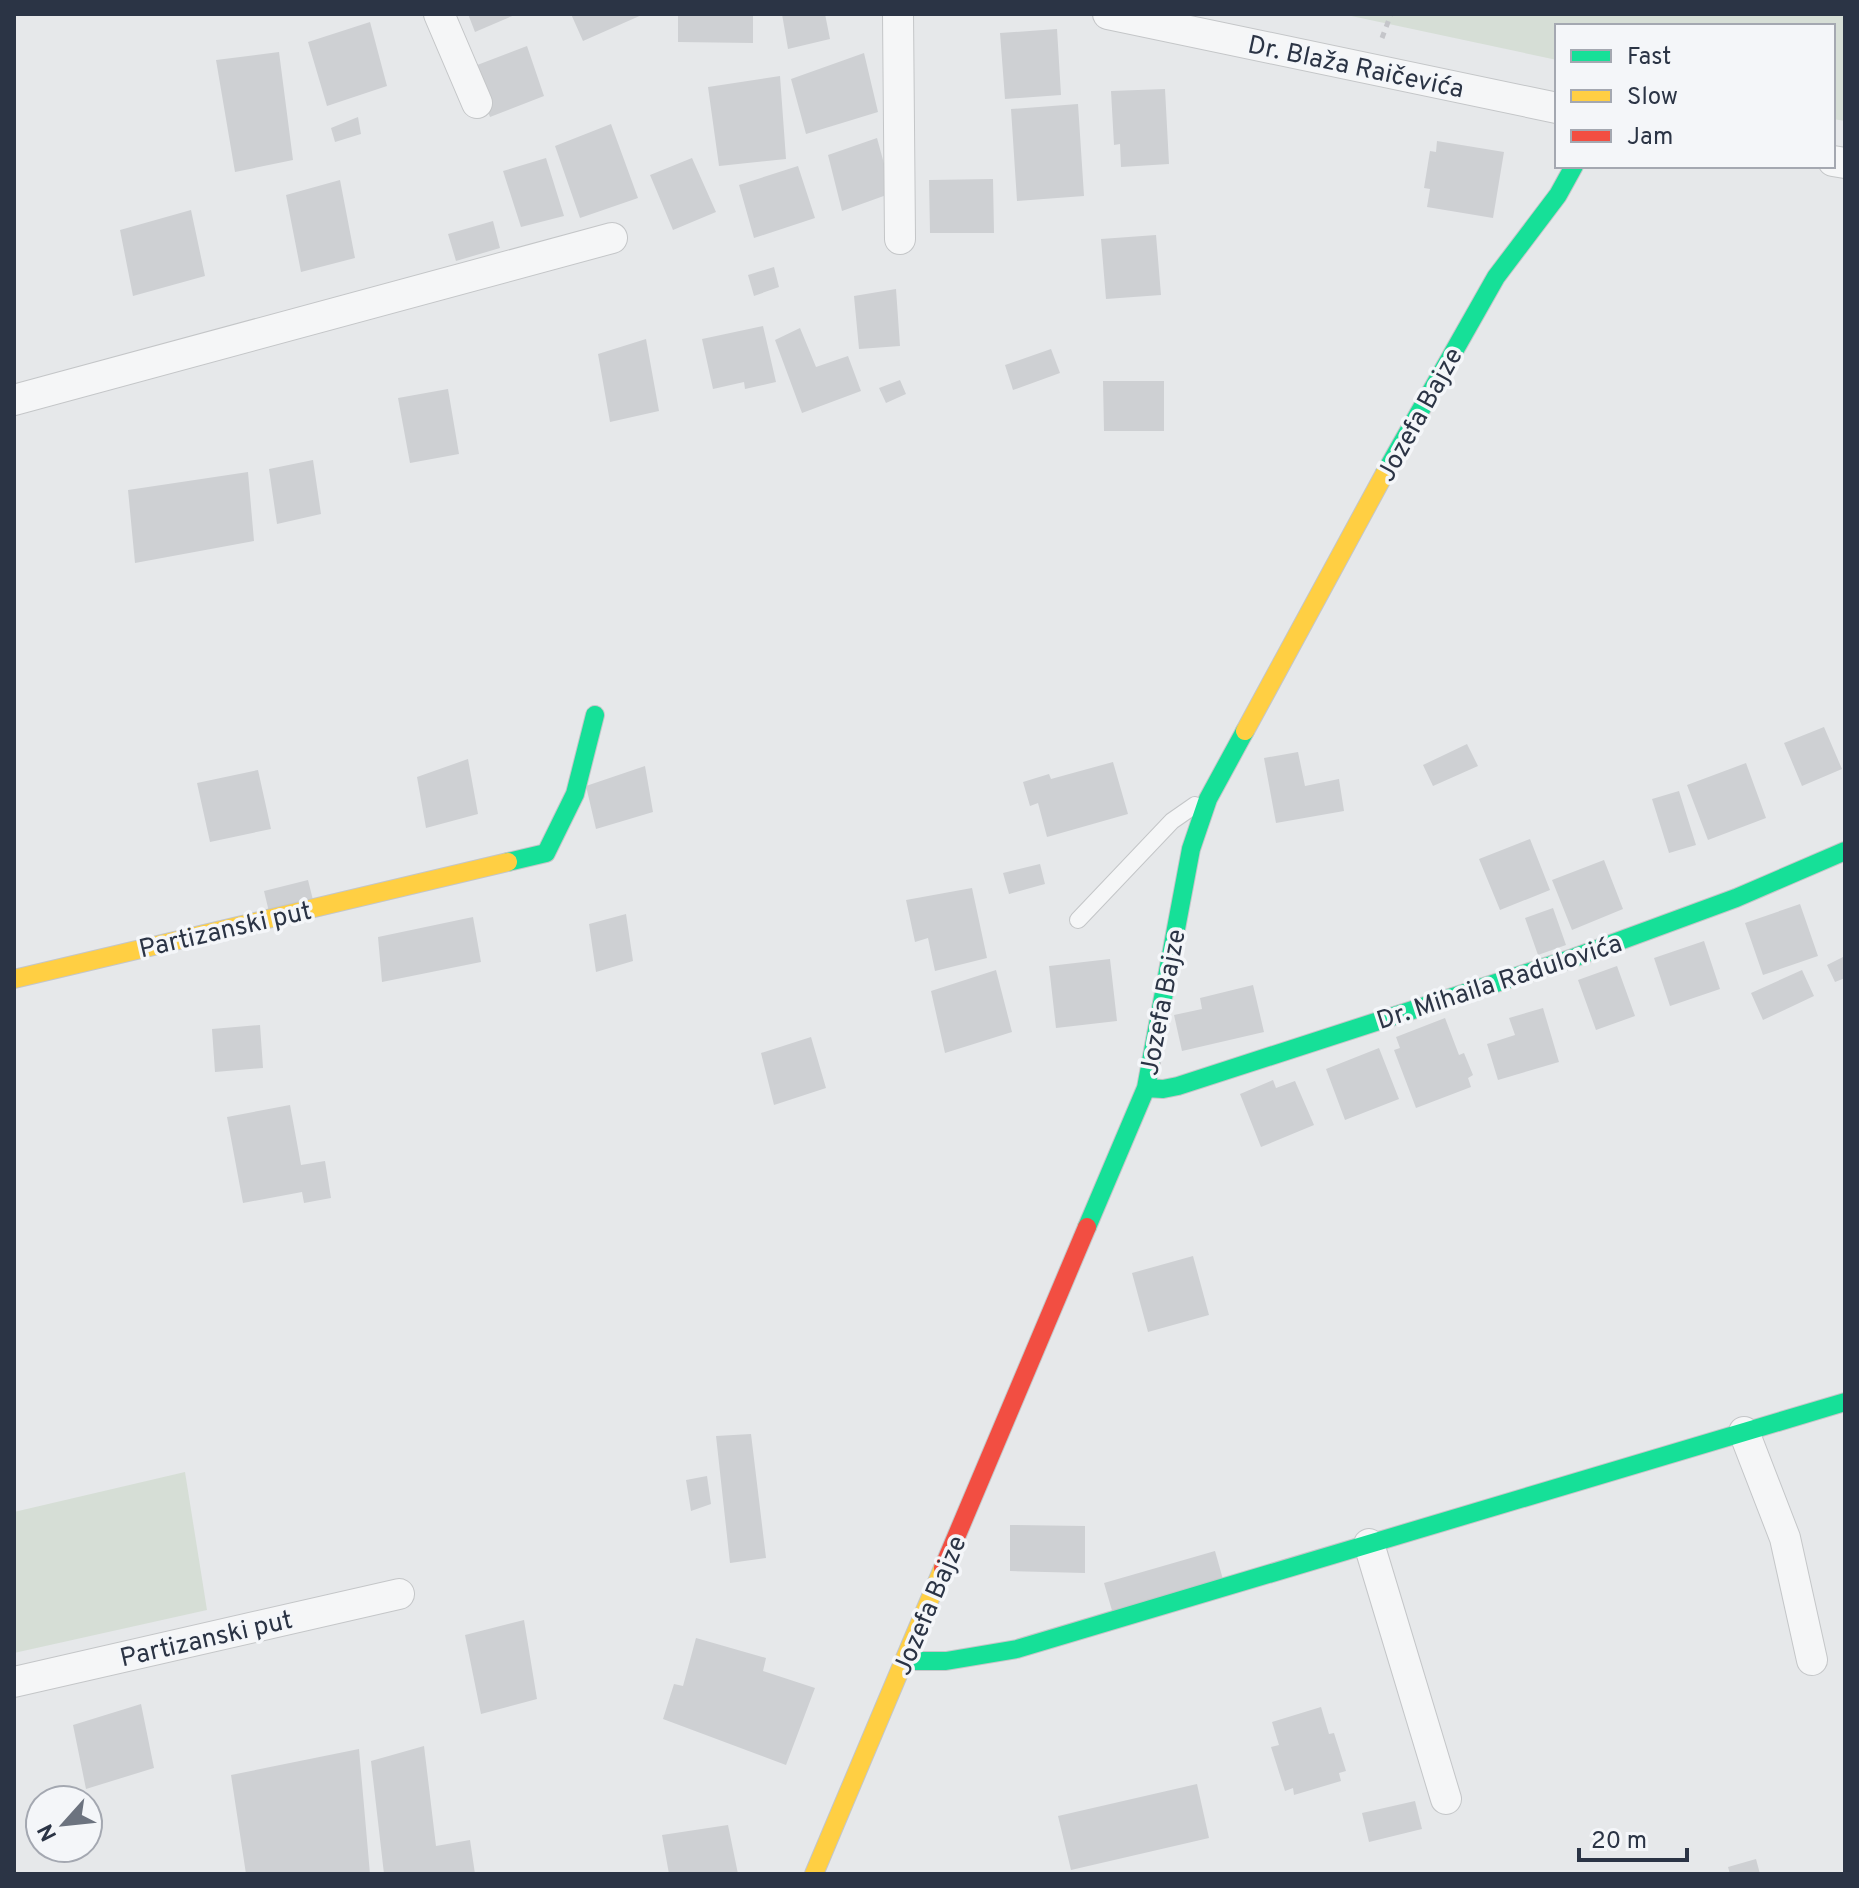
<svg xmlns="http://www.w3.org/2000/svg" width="1859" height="1888" font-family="Overpass,sans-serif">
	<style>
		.green { fill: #d6ded6 }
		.building { fill: #ced0d3 }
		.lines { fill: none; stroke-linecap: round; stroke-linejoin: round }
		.lane-casing { stroke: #c4c6c8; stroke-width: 18 }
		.street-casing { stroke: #c4c6c8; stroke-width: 32 }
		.fast-casing { stroke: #c4c6c8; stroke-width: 20 }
		.slow-casing { stroke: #c4c6c8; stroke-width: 20 }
		.jam-casing { stroke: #c4c6c8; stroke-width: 20 }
		.path { stroke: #c5c6ca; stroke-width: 5; stroke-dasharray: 6 6; stroke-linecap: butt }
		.lane { stroke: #f5f6f7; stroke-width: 16 }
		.street { stroke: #f5f6f7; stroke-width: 30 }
		.fast { stroke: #16e098; stroke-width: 18 }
		.slow { stroke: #ffcf43; stroke-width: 18 }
		.jam { stroke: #f24e42; stroke-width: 18 }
		.labels { text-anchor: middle; stroke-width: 7; stroke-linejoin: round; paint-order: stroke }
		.street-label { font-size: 26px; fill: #2b3445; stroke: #f4f6f9 }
	</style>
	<rect width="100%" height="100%" fill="#e6e8ea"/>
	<path class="green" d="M1342,14H1845V121L1833,119V26H1557V60Z
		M185,1472L207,1610L14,1653V1512Z"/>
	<path class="building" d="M468,14H517L475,32Z
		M571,14H644L583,41Z
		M678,14H753V43L678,42Z
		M782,14H825L830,39L788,49Z
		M370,22L387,86L327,106L308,42Z
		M1057,29L1061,95L1005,99L1000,33Z
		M527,46L544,96L490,117L472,67Z
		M279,52L293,160L235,172L216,60Z
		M864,53L878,112L806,134L791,79Z
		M780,76L786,159L719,166L708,87Z
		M1165,89L1169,164L1121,167L1120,144L1114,145L1111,91Z
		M1078,104L1084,196L1017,201L1011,109Z
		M358,117L361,134L335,142L331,128Z
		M611,124L638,198L580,218L555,146Z
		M877,138L892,193L842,211L828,155Z
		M1437,141L1504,152L1493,218L1427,207L1430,189L1424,188L1430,151L1436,152Z
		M546,158L564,216L521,227L503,171Z
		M692,158L716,212L673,230L650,175Z
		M798,166L815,218L754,238L739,185Z
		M993,179L994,233H930L929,180Z
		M340,180L355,258L301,272L286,195Z
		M191,210L205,276L133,296L120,230Z
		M493,221L500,248L456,261L448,234Z
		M1156,235L1161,295L1106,299L1101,239Z
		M774,267L779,287L754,296L748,275Z
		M896,289L900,346L859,349L854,296Z
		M763,326L776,382L745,389L744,382L713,389L702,339Z
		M800,328L816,367L848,356L861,391L802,413L775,340Z
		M646,339L659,411L610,422L598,354Z
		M1051,349L1060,373L1013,390L1005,365Z
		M900,380L906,394L886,403L879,388Z
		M1103,381H1164V431H1104Z
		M448,389L459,454L410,463L398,398Z
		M313,460L321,514L277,524L269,469Z
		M248,472L254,541L135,563L128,490Z
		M1824,727L1842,769L1802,786L1784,743Z
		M1467,744L1478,766L1433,786L1423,765Z
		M1298,752L1305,786L1339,779L1344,811L1276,823L1264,758Z
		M468,759L478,814L426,828L417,777Z
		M1113,762L1128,814L1047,837L1038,803L1030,806L1023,782L1049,774L1051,779Z
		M1746,763L1766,818L1708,840L1687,785Z
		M645,766L653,812L596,829L586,786Z
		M258,770L271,829L210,842L197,783Z
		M1679,791L1696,845L1669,853L1652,799Z
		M1530,839L1550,890L1500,910L1479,859Z
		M1604,860L1623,909L1572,930L1552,880Z
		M1040,864L1045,884L1009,894L1003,873Z
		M308,880L313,900L269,912L264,891Z
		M972,888L987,958L935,971L928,938L915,942L906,900Z
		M1800,904L1818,956L1763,975L1745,923Z
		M1553,908L1566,945L1538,955L1525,918Z
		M626,914L633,961L596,972L589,924Z
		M473,917L481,962L382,982L378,937Z
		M1704,941L1720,989L1670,1006L1654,958Z
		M1845,956V978L1835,982L1827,965Z
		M1110,959L1117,1021L1056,1028L1049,966Z
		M1617,966L1635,1016L1596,1030L1578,980Z
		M996,970L1012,1032L945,1053L931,991Z
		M1802,970L1814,996L1763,1020L1751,993Z
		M1253,985L1264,1032L1182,1051L1174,1015L1202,1009L1200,998Z
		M1543,1008L1559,1062L1498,1080L1487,1044L1515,1035L1509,1018Z
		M1445,1018L1459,1055L1464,1053L1473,1075L1468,1078L1471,1087L1416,1108L1394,1050L1400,1048L1396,1037Z
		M260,1025L263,1068L215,1072L212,1029Z
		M811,1037L826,1088L774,1105L761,1053Z
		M1379,1048L1399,1099L1345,1120L1326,1069Z
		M1273,1080L1276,1088L1295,1081L1314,1125L1261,1147L1240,1094Z
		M290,1105L301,1165L325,1161L331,1198L304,1203L302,1192L243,1203L227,1117Z
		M1193,1256L1209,1315L1148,1332L1132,1273Z
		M751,1434L766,1558L730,1563L716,1436Z
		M707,1476L711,1504L691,1511L686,1480Z
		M1010,1525L1085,1526V1573L1010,1571Z
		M1215,1551L1224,1583L1113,1614L1104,1583Z
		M524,1620L537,1699L481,1714L465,1635Z
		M696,1638L766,1658L763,1671L815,1688L786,1765L663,1719L674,1684L683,1686Z
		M141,1704L154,1768L86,1789L73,1725Z
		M1321,1707L1329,1734L1334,1733L1346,1771L1339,1773L1341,1781L1294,1795L1293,1788L1285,1791L1271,1747L1279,1745L1272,1722Z
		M424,1746L436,1846L470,1840L475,1874H384L371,1761Z
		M359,1749L370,1874H246L231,1775Z
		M1197,1784L1209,1838L1071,1870L1058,1816Z
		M1415,1801L1422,1829L1369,1842L1362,1813Z
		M728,1825L738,1874H669L662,1835Z
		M1756,1859L1760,1874H1730L1728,1867Z"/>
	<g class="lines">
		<defs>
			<path id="lane" d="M1078,920L1172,821L1195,805"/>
			<path id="street" d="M439,14L477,103
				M898,14L900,239
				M1108,14L1557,108
				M1833,161L1845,163
				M14,400L612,238
				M1744,1432L1785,1538L1812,1660
				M1369,1544L1446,1799
				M14,1682L399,1594"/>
			<path id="fast" d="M1385,473L1496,277L1558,195L1574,166
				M508,862L546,853L575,794L595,715
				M1146,1088L1163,1089L1178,1086L1573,958L1736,898L1845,851
				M1087,1227L1146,1088L1191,849L1208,799L1245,731
				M905,1661H946L1017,1649L1845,1402"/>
			<path id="slow" d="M1245,731L1385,473
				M14,979L508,862
				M814,1874L943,1568"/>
			<path id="jam" d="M943,1568L1087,1227"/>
		</defs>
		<use href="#lane" class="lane-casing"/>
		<use href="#street" class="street-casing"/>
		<use href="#fast" class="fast-casing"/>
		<use href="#slow" class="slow-casing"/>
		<use href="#jam" class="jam-casing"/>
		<path class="path" d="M1382,38L1391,14"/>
		<use href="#lane" class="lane"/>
		<use href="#street" class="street"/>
		<use href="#fast" class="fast"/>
		<use href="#slow" class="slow"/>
		<use href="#jam" class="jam"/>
	</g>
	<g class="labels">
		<g class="street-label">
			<text transform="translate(1356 66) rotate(12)" y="9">Dr. Blaža Raičevića</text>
			<text transform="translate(1419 414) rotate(-61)" y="9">Jozefa Bajze</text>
			<text transform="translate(225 929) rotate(-13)" y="9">Partizanski put</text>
			<text transform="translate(1499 981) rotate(-18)" y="9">Dr. Mihaila Radulovića</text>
			<text transform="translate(1162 1002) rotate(-79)" y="9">Jozefa Bajze</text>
			<text transform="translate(929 1605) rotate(-67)" y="9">Jozefa Bajze</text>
			<text transform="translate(206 1638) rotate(-13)" y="9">Partizanski put</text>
		</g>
	</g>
	<rect width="1859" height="1888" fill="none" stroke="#2b3445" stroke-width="32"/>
	<rect x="1555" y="24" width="280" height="144" fill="#f4f6f9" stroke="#a4a8b1" stroke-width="2"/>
	<rect x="1571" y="50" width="40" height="12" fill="#16e098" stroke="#a4a8b1" stroke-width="2"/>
	<text x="1627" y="64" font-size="24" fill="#2b3445">Fast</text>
	<rect x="1571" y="90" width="40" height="12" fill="#ffcf43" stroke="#a4a8b1" stroke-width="2"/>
	<text x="1627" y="104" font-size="24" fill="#2b3445">Slow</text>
	<rect x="1571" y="130" width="40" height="12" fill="#f24e42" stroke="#a4a8b1" stroke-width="2"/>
	<text x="1627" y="144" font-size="24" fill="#2b3445">Jam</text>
	<g transform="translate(64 1824) rotate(243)"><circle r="38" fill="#f4f6f9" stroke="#a4a8b1" stroke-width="2"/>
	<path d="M0-6L14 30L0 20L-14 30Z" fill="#6c737f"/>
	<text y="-12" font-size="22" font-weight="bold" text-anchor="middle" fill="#2b3445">N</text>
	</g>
	<path d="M1579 1848v12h108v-12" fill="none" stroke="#2b3445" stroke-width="4"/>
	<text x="1591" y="1848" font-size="24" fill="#2b3445" stroke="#f4f6f9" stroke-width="6" paint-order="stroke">20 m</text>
</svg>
